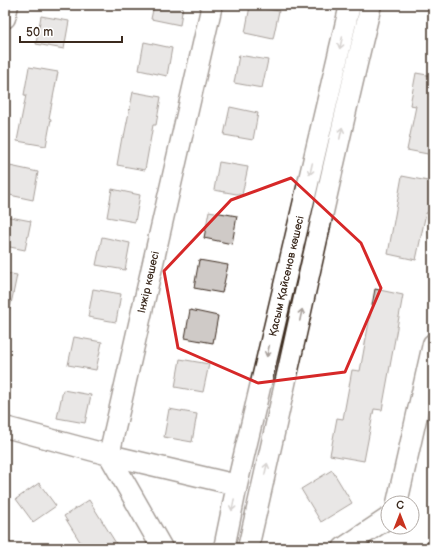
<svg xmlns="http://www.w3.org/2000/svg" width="438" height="553" font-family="'Balsamiq Sans',sans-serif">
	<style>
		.building { fill: #cfcac7; stroke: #3b2a1e }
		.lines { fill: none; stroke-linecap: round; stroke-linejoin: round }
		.minor-casing { stroke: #3b2a1e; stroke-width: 23 }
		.minor { stroke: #fff; stroke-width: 20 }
		.oneway { stroke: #a79f9a }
		.marked { fill: none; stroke: #d62828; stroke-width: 3; stroke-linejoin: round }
		.labels { text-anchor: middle; stroke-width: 4; stroke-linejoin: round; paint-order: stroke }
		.street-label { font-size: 11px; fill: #3b2a1e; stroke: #fff }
	</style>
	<rect width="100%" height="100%" fill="#fff"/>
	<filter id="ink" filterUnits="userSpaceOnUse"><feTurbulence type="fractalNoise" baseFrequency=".025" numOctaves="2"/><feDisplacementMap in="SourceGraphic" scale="8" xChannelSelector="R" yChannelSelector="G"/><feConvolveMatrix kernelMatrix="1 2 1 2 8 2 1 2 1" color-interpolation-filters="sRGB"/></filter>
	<g filter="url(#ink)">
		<path class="building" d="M154,5H183L180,25L151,19Z
			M250,6L279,11L273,39L245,33Z
			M41,16L69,21L64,49L36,44Z
			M144,42L172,48L167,76L139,70Z
			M239,55L268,60L262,88L234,83Z
			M29,67L58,72L49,118L51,119L46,146L17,141L26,95H24Z
			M416,73L433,76V155L407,150L416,106L410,105Z
			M133,92L161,97L156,125H153L145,170L117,165L122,137H124Z
			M230,107L258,113L253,140L224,135Z
			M219,162L248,167L242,195L214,190Z
			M10,166L38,172L33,200L5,194Z
			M402,176L433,182L428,213H426L416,260L388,254Z
			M112,189L140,195L135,222L107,217Z
			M209,211L237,216L232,244L204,238Z
			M5,216L31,221L25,250L5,246Z
			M102,237L130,243L125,270L96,265Z
			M199,260L228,265L222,293L194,288Z
			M5,273L17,275L10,309H5Z
			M93,289L121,294L116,322L88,317Z
			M375,289L403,295L382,410L374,409L364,461L330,455L337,418L343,419L352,370L360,371Z
			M190,310L218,316L213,343L185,338Z
			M74,337L102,342L96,370L68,365Z
			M180,359L209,364L203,392L175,387Z
			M63,390L91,395L85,423L57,418Z
			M169,409L197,414L192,442L164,437Z
			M332,470L352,503L321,522L301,489Z
			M39,483L56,506L33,522L16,499Z
			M89,500L119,548H84L64,516Z"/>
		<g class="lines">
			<defs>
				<path id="minor" d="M5,18L8,5
					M5,427L109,455L237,485
					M397,503L433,344
					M162,548L109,455L212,5
					M224,548L237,485L350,5
					M248,548C290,367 327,185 371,5
					M343,548L388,518"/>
			</defs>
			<use href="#minor" class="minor-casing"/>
			<use href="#minor" class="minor"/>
		</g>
		<defs><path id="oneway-shaft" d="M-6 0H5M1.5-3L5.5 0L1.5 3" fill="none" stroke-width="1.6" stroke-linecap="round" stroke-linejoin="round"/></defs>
		<g class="oneway">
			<use href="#oneway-shaft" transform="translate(341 43) rotate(103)"/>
			<use href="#oneway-shaft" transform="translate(341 133) rotate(-78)"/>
			<use href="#oneway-shaft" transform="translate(311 169) rotate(103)"/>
			<use href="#oneway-shaft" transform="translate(301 315) rotate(-78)"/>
			<use href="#oneway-shaft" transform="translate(268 351) rotate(103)"/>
			<use href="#oneway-shaft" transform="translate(266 469) rotate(-77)"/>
			<use href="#oneway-shaft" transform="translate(233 505) rotate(101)"/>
		</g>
	</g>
	<path d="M0 0H438V553H0ZM291,178L361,243L381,288L345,372L258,383L178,348L164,271L231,200Z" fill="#fff" fill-opacity=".55" fill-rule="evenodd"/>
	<path class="marked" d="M291,178L361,243L381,288L345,372L258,383L178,348L164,271L231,200Z"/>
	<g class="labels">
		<g class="street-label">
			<text transform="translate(286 276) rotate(-77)" y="4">Қасым Қайсенов көшесі</text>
			<text transform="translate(148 282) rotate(-77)" y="4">Інжір көшесі</text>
		</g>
	</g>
	<rect width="438" height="553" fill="none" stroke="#fff" stroke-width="20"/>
	<rect x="10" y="10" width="418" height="533" fill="none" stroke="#3b2a1e" stroke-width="1.5" filter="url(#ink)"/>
	<g transform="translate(400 515)"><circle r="19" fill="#ffffff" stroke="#b1aaa5"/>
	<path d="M0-3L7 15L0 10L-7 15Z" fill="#c8321e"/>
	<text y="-6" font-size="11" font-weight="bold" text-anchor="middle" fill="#3b2a1e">С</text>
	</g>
	<path d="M20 36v6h102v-6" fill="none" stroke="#3b2a1e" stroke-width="2"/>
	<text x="26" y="36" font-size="12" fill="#3b2a1e" stroke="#ffffff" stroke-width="3" paint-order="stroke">50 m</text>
</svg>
